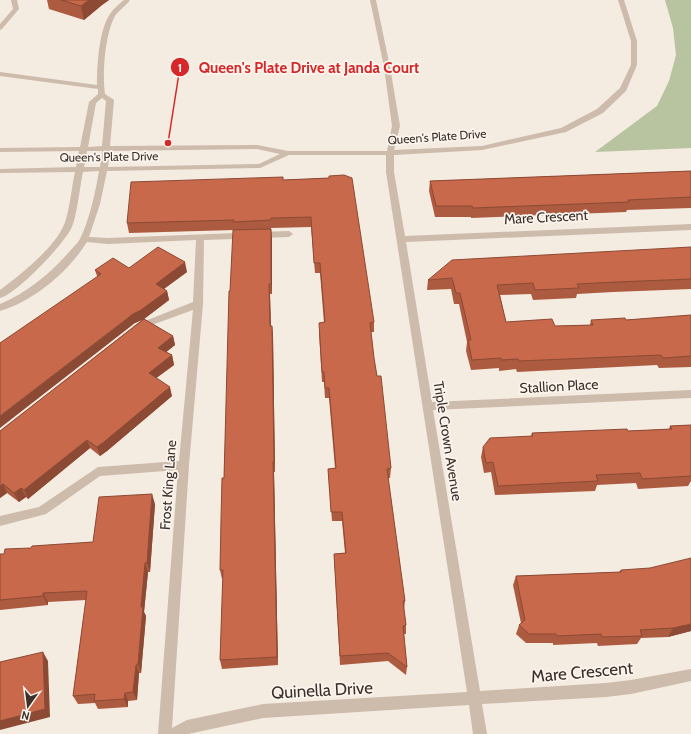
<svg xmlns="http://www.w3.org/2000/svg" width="691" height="734" font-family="Cabin,sans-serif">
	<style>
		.green { fill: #b8c4a0 }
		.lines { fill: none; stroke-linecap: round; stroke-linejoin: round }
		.minor { fill: #cdbbac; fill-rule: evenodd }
		.wall { fill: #ac5a40 }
		.shaded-wall { fill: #8c4a34 }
		.building { fill: #c8694b; stroke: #8c4a34 }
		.labels { text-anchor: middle; stroke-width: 3.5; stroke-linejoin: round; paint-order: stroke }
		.far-street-label { font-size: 12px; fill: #3b302b; stroke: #fbf5ee }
		.street-label { font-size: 14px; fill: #3b302b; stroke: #fbf5ee }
		.near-street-label { font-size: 17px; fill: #3b302b; stroke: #fbf5ee }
		.leader { fill: none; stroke: #d62828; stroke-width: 1.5 }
		.callout-dot { fill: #d62828; stroke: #fbf5ee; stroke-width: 1.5 }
		.mark-label { font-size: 12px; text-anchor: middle; font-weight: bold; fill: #fff }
		.callout-label { font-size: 15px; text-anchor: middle; font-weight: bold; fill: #d62828; stroke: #fbf5ee; stroke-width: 3.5; stroke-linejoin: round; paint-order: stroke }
	</style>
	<rect width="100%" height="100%" fill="#f4ebe1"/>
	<path class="green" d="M665,0H691V148L595,152L657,106L669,81L676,55L673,28Z"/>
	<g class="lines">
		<path class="minor" d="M11,0H17L19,9L2,29L0,30V24L13,9Z
			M124,0H130C126,6 119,10 115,16C105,34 102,74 105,94L114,100L110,146L257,145L288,151H387L392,126L384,67L370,0H376L390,67L400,126L394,150L482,146L561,128L597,109L620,88L631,65V41L618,0H624L637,41V65L626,91L603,113L566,132L482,150L394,155V172L405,236L691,224V230L406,242L432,402L691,390V398L433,410L480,691L606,683L631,680L691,669V681L631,694L606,697L482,704L487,734H473L469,705L263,718L188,734H158L178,470L100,476L46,514L0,526V516L39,507L98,467L179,461L193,310L138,330L133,327L135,325L193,302L196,240L108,244L87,242C68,272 34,301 0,311V304C28,292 50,274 70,251C73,247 77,244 80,239C90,218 95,194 99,171L83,172C80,186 77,215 72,227C64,244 18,293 0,298V290C21,274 51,251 63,227C69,216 72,185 75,172L0,173V169L76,167L79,151L0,152V148L80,147L89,102L98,94V89L0,76V72L97,85C97,65 99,30 110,14C114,8 119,4 124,0ZM102,98L106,101L102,146L88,147L96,103ZM257,149L280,154L259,164L108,167L110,151ZM87,151H102L100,167H84ZM289,155H386V172L467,692L263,704L187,720L172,728L189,465L203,304L204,240L289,237L293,234L289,231L108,238L89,237L100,204L107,171L260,168Z"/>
	</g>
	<path class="wall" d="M47,0H109L102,5L84,20L49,9Z
		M691,171V208L627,210L626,212L471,218V217H435L429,191L430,181Z
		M329,178L374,322V332H371L374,358L391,468L390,478H388L405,601L404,609L406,625V634H404L407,667L406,675L388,661L340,665L334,554L345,553L342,521H332L328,469L335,468L329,398H325L324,382H322L319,333L324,323L320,273H315L311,227L271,228V230L272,239V294H270L271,326H272L273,336L275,472H274L278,665L222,669L220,660L223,579H222L220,570L224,478L230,291L234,230L129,233L127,223L283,180Z
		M691,247V289L613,292L577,294L576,298L533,300L531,294L500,295L506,322L555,326L590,325L591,320H626L691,315V367L659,368L657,365L517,372L516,369L499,371V368L471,370L466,351L467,342L459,304H454L451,289L427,290L428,280Z
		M129,268L187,272L164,289L167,291L169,300L144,319L173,336L175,345L166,352L172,355L174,365L156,378L172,396L107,451L100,456L90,448L28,499L26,497L19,502L7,493L0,498V431L142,320L135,323L97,276L95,270Z
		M691,425V481L688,486L638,489L636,483L597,485L595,491L495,495L491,472L484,473L481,457L483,447L531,436L532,433L628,431L669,429L670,426Z
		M155,504L150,572H148L144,612L146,616L141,673H139L137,700L128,701V707L98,709L95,703L78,704L73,696L86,600L48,602V605L0,610V554H4L31,548L93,542Z
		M621,570L691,631L668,637L641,638L637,644L598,646L597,643L553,645V643H526L516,634L519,625L521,623L513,585L516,576L619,572Z"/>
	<path class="shaded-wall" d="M89,0H109L102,5L84,20L81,6Z
		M271,229L272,239V294L271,284Z
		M185,262L187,272L158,293L156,284Z
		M269,284L270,294L271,337L270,326Z
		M167,291L169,300L144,319L135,323L0,428V416L133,314Z
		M272,326L273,336L275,472L274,462Z
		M173,336L175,345L160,357L158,348Z
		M172,355L174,365L151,382L149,373Z
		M170,387L172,396L107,451L100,456L97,447Z
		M87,440L90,448L28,499L24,490Z
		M273,462L274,472L278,665L277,657Z
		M3,484L7,493L0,498V486Z
		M21,488L26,497L19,502L14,493Z
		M152,494L155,504L150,572L147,563Z
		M145,563L148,572L144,612L146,616L141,673L138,664L141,607Z
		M43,593L48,602V605L43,596Z
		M691,624V631L668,637L673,628Z
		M43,652L48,661L50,717L0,730V721Z
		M136,665L139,673L137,700L133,692Z
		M125,693L128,701V707L124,699Z"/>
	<path class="building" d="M61,0H89L81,6Z
		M691,171V197L628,200L629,202L473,208L472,206H436L430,181Z
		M344,175L352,178L374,322L370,323L374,358L377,376H381L391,468L387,469L405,601H403L406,625L403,626L407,667L388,653L340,656L334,554L346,553L342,512H331L328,469L336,468L329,388H325L324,372H322L319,323L325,322L320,263H314L311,217L271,218V220L233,222L234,220L127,223L131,182L283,177V180L329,178V176Z
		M271,229V284H269L270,326H272L274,462H273L277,657L220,660L223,570H220L221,519L222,478H224L229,291H230L233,230Z
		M158,247L185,262L156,284L167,291L141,310L133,314L0,416V343L101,274L95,270L113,258L129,268Z
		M691,247V279L616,282L577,284L579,288L535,290L533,283L497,285L506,322L552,319L555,326L593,325L591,320L625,318L626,320L691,315V356L663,358L661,355L519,361L518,359L501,360V358L472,360L468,340H471L460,293H456L452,278L428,280L452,260Z
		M144,319L173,336L158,348L172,355L149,373L170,387L104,442L97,447L87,440L24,490L21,488L14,493L3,484L0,486V431Z
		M691,425V476L642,479L640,473L596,475L598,481L498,486L493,462L486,463L483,447L490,438L533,436L532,433L627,429L628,431L672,429L670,426Z
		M152,494L147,563H145L141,607H143L138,664L136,665L133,692L125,693L124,699L94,701L95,694L73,696L87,591L43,593V596L0,600V554H4L5,549L31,548L32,546L93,542L99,497Z
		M691,558V624L673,628L640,630L642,636L602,637L601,634L557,636L556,634H529L519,625L525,620L516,576L621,572V570L650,568Z
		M43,652L45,709L0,721V662Z"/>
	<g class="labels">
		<g class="far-street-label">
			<text transform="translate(437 137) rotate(-4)" y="4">Queen's Plate Drive</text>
			<text transform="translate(109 157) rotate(-1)" y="4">Queen's Plate Drive</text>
		</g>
		<g class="street-label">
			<text transform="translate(546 217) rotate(-3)" y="5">Mare Crescent</text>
			<text transform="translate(559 386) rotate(-3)" y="5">Stallion Place</text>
			<text transform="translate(448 441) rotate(81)" y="5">Triple Crown Avenue</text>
			<text transform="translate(168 485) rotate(-86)" y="5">Frost King Lane</text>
		</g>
		<g class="near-street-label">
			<text transform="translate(582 672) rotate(-5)" y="6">Mare Crescent</text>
			<text transform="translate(322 690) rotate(-3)" y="6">Quinella Drive</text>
		</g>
	</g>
	<path class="leader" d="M168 143L180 67"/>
	<g class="callout-dot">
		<circle cx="168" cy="143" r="4"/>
		<circle cx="180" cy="67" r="10"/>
	</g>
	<g class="mark-label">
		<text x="180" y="72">1</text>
	</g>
	<g class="callout-label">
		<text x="309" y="73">Queen's Plate Drive at Janda Court</text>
	</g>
	<g transform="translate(28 706) rotate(194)" stroke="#fbf5ee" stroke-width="3" paint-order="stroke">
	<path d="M0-3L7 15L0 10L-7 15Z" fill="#3b302b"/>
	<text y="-6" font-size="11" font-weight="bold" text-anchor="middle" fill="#3b302b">N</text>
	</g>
</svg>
